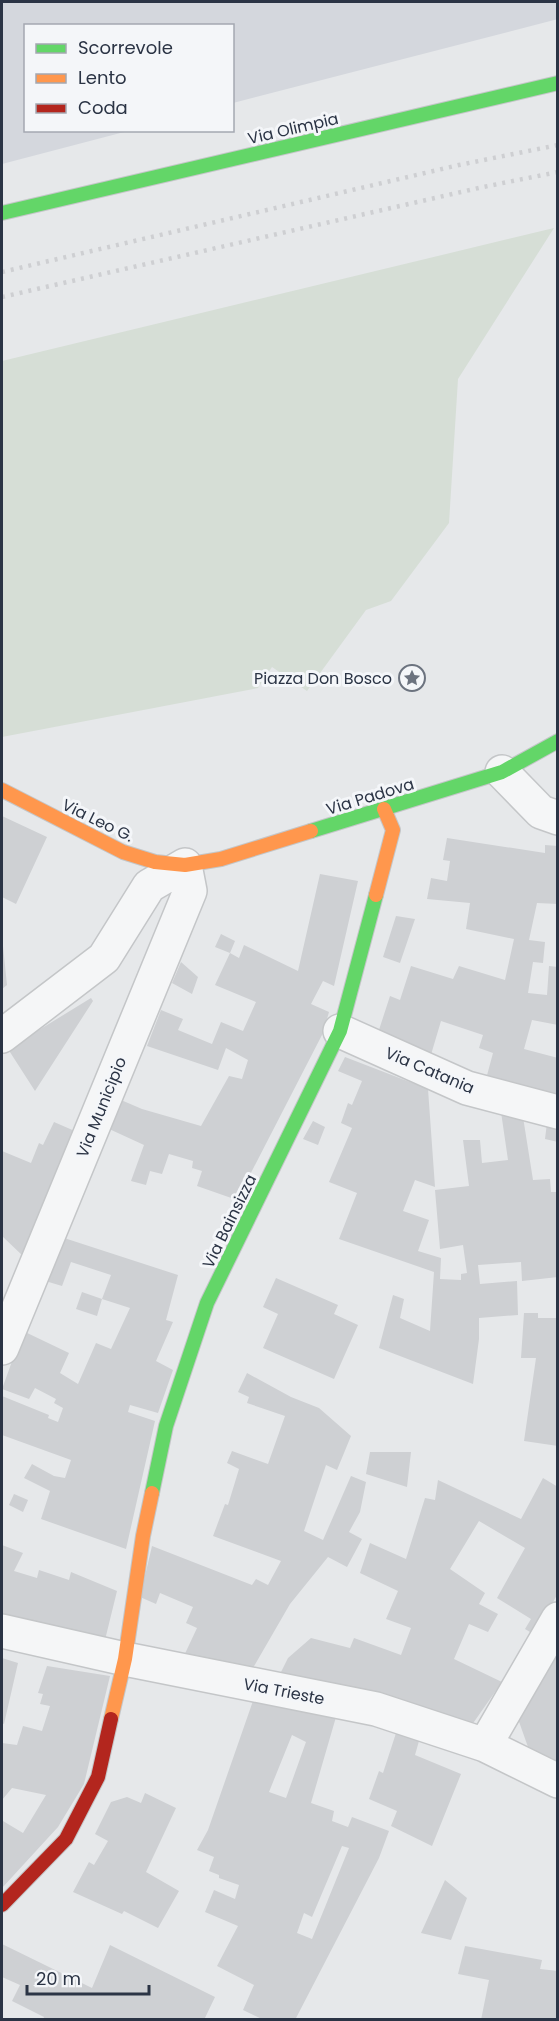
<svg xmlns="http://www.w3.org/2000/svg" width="559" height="2021" font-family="Poppins,sans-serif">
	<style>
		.built { fill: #d4d7dd }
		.green { fill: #d6ded6 }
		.building { fill: #ced0d3; fill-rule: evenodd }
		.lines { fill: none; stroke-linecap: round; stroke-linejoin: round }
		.street-casing { stroke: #c4c6c8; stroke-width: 36 }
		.fast-casing { stroke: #c4c6c8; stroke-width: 16 }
		.slow-casing { stroke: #c4c6c8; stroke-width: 16 }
		.jam-casing { stroke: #c4c6c8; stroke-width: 16 }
		.street { stroke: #f5f6f7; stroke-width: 33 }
		.fast { stroke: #63d668; stroke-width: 14 }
		.slow { stroke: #ff974d; stroke-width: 14 }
		.jam { stroke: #b3261e; stroke-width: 14 }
		.rail { stroke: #cecfd2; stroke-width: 4.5; stroke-dasharray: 3 6; stroke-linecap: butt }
		.labels { text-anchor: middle; stroke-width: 6; stroke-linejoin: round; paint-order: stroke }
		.street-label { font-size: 16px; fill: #2b3445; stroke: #f4f6f9 }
		.poi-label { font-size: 16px; fill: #2b3445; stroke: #f4f6f9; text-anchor: end }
	</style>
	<rect width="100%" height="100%" fill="#e6e8ea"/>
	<path class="built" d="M2,2H557L558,19L233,103L232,26H26V130L128,131L2,164Z"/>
	<path class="green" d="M554,228L458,379L449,523L391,601L366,610L307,691L272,667L258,688L2,737V361Z"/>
	<path class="building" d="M2,816L47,837L16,904L2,897Z
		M447,838L545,853V845L558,846V904L537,903L529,940L545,942L543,963L533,962L528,993L547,995L549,966L558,967V1025L532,1020L524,1049L558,1058V1099L486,1079L493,1053L479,1048L483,1035L441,1021L430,1058L377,1036L390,996L400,1000L411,966L453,979L459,966L505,980L514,939L466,929L470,903L427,899L431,878L447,881L450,861L443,860Z
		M320,874L358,881L334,986L323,981L311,1004L329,1012L323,1033L237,1200L197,1186L202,1171L192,1168L193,1161L169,1154L162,1174L150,1171L146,1185L131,1181L144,1145L107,1128L121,1100L142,1109L201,1126L229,1076L242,1079L248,1060L226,1048L218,1070L147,1046L161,1010L183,1019L178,1030L212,1044L221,1022L243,1031L256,1002L215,985L230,953L239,958L244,945L298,971Z
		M396,916L415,919L400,963L383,957Z
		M221,934L235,941L230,953L215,947Z
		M2,946H3L7,985L2,989Z
		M181,962L198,977L192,994L172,983Z
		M91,998L93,1001L35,1091L8,1049Z
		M345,1057L428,1089L435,1187L415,1180L403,1211L429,1220L418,1251L441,1258L440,1279L461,1280V1274L467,1273L463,1245L440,1249L435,1190L469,1186L463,1140H480L482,1163L508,1160L501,1112L523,1117L533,1180L550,1179L551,1192H558V1277L522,1281L521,1262L478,1265L480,1284L517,1281L518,1315L479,1318V1339L473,1384L379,1348L393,1295L404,1299L400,1318L430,1331L434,1272L339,1239L357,1193L329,1182L352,1128L341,1123L348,1103L352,1105L362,1081L338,1071Z
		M313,1121L325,1127L318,1145L303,1139Z
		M54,1122L77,1132L23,1256L2,1236V1151L31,1163L39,1143L43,1145Z
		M547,1123L558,1125V1142L545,1139Z
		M58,1236L178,1275L166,1320L173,1322L156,1361L173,1370L158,1413L130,1405L128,1412L155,1421L126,1549L41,1519L50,1491L24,1478L32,1464L54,1476L65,1478L71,1460L2,1435V1396L49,1415L48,1418L58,1422L63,1408L54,1403L56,1399L35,1388L29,1399L2,1389L23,1331L69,1353L60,1373L78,1384L96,1343L111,1349L130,1308L102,1299L111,1275L71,1262L62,1286L42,1280Z
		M276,1278L338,1305L334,1314L358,1325L334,1379L263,1348L278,1314L263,1307Z
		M82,1292L102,1299L97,1316L76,1309Z
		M524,1313H538V1318H558V1446L524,1441L536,1358H521Z
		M247,1373L291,1397L319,1408L351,1436L337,1470L326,1465L304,1531L323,1540L351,1476L366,1482L360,1512L349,1532L362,1539L347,1567L328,1557L290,1604L246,1680L182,1660L197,1628L186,1623L193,1607L160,1593L156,1604L140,1597L152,1546L252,1585L256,1579L268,1585L281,1561L213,1536L225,1504L228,1505L239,1469L227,1463L232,1451L268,1464L285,1416L247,1403L249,1397L238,1392Z
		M370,1452H411L407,1487L366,1474Z
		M543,1478L558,1487V1593L535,1635L525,1629L531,1619L497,1598L525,1548L479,1521L450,1569L485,1593L479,1604L498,1614L488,1632L469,1624L454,1659L502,1682L469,1729L277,1680L288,1658L311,1638L350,1648L354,1638L401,1655L411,1628L386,1619L398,1591L360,1573L370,1543L406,1559L425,1498L435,1500L438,1480L521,1519Z
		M14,1494L28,1500L23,1512L9,1505Z
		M2,1545L23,1553L14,1571L37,1578L39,1570L69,1580L71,1572L117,1591L104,1644L2,1626Z
		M558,1650V1762L528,1747L517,1716Z
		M2,1658L18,1663L4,1724L2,1723Z
		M47,1666L110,1676L84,1784L58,1827L2,1888V1824L3,1821L23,1833L46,1795L12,1788L2,1800V1743L17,1745L23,1726L42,1731L50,1706L40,1704L43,1694L38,1693Z
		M254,1698L336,1717L311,1803L334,1811L332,1821L348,1827L352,1817L389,1831L379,1858L295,2020H264L243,2010L254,1985L217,1966L238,1926L205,1912L214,1890L235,1899L239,1885L219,1878V1875L209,1871L214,1857L197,1850L208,1830ZM292,1735L306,1742L286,1798L269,1792ZM342,1846L349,1848L312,1939L297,1933L304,1913L312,1917Z
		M397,1730L421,1734L415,1755L461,1774L432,1846L391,1826L397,1811L369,1799L379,1771L383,1773Z
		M145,1793L176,1808L146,1872L179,1891L158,1928L124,1911L122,1914L73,1892L89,1862L94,1865L108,1841L95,1834L111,1802L127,1797L141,1803Z
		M445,1880L467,1898L451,1940L421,1933Z
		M2,1944L92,1988L110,1945L215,1997L204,2020H43L44,2017L12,2001L20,1985L2,1977Z
		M465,1946L542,1960L540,1969L558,1971V2020H481L489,1980L458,1974Z"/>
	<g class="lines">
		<defs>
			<path id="street" d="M502,772L541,812L558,818
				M340,1031L467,1088L558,1112
				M2,1036L104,958L149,886L185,865L190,891L2,1348
				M2,1631L125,1659L376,1709L485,1745L558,1781
				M485,1745L558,1619"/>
			<path id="fast" d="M2,213L558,83
				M311,831L502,772L558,741
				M152,1493L166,1426L207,1303L340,1031L376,895"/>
			<path id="slow" d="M2,790L123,852L155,862L185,865L221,859L311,831
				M376,895L393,830L384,809
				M111,1719L125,1659L143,1536L152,1493"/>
			<path id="jam" d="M2,1905L66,1839L98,1777L111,1719"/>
		</defs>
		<use href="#street" class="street-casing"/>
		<use href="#fast" class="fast-casing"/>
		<use href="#slow" class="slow-casing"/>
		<use href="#jam" class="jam-casing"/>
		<use href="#street" class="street"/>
		<use href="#fast" class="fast"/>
		<use href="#slow" class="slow"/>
		<use href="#jam" class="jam"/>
		<path class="rail" d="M2,272L459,165L558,145
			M2,297L483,187L558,172"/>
	</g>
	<defs>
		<symbol id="sight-ring" viewBox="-11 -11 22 22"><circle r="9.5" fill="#f4f6f9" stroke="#6c737f" stroke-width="1.5"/><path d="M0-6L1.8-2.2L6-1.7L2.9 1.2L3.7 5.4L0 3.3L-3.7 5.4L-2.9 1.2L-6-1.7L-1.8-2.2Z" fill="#6c737f"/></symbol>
	</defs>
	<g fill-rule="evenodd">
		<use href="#sight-ring" x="397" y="663" width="30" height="30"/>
	</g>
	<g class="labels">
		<g class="street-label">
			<text transform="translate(293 128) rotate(-13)" y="6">Via Olimpia</text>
			<text transform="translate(370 796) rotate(-17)" y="6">Via Padova</text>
			<text transform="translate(98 820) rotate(26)" y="6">Via Leo G.</text>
			<text transform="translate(430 1070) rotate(23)" y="6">Via Catania</text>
			<text transform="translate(101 1107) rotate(-68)" y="6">Via Municipio</text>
			<text transform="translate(229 1221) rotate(-64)" y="6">Via Bainsizza</text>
			<text transform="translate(284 1691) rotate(11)" y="6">Via Trieste</text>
		</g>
		<g class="poi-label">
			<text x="392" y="684">Piazza Don Bosco</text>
		</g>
	</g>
	<rect width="559" height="2021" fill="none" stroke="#2b3445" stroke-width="6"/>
	<rect x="24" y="24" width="210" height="108" fill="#f4f6f9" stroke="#a4a8b1" stroke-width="1.5"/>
	<rect x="36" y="44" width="30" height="9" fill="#63d668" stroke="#a4a8b1" stroke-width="1.5"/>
	<text x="78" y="54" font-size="18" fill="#2b3445">Scorrevole</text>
	<rect x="36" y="74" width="30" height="9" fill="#ff974d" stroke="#a4a8b1" stroke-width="1.5"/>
	<text x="78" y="84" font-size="18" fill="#2b3445">Lento</text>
	<rect x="36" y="104" width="30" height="9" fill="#b3261e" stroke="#a4a8b1" stroke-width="1.5"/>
	<text x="78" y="114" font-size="18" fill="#2b3445">Coda</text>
	<path d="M27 1985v9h122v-9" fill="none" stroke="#2b3445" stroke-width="3"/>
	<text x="36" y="1985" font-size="18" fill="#2b3445" stroke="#f4f6f9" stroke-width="4.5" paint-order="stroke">20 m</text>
</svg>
